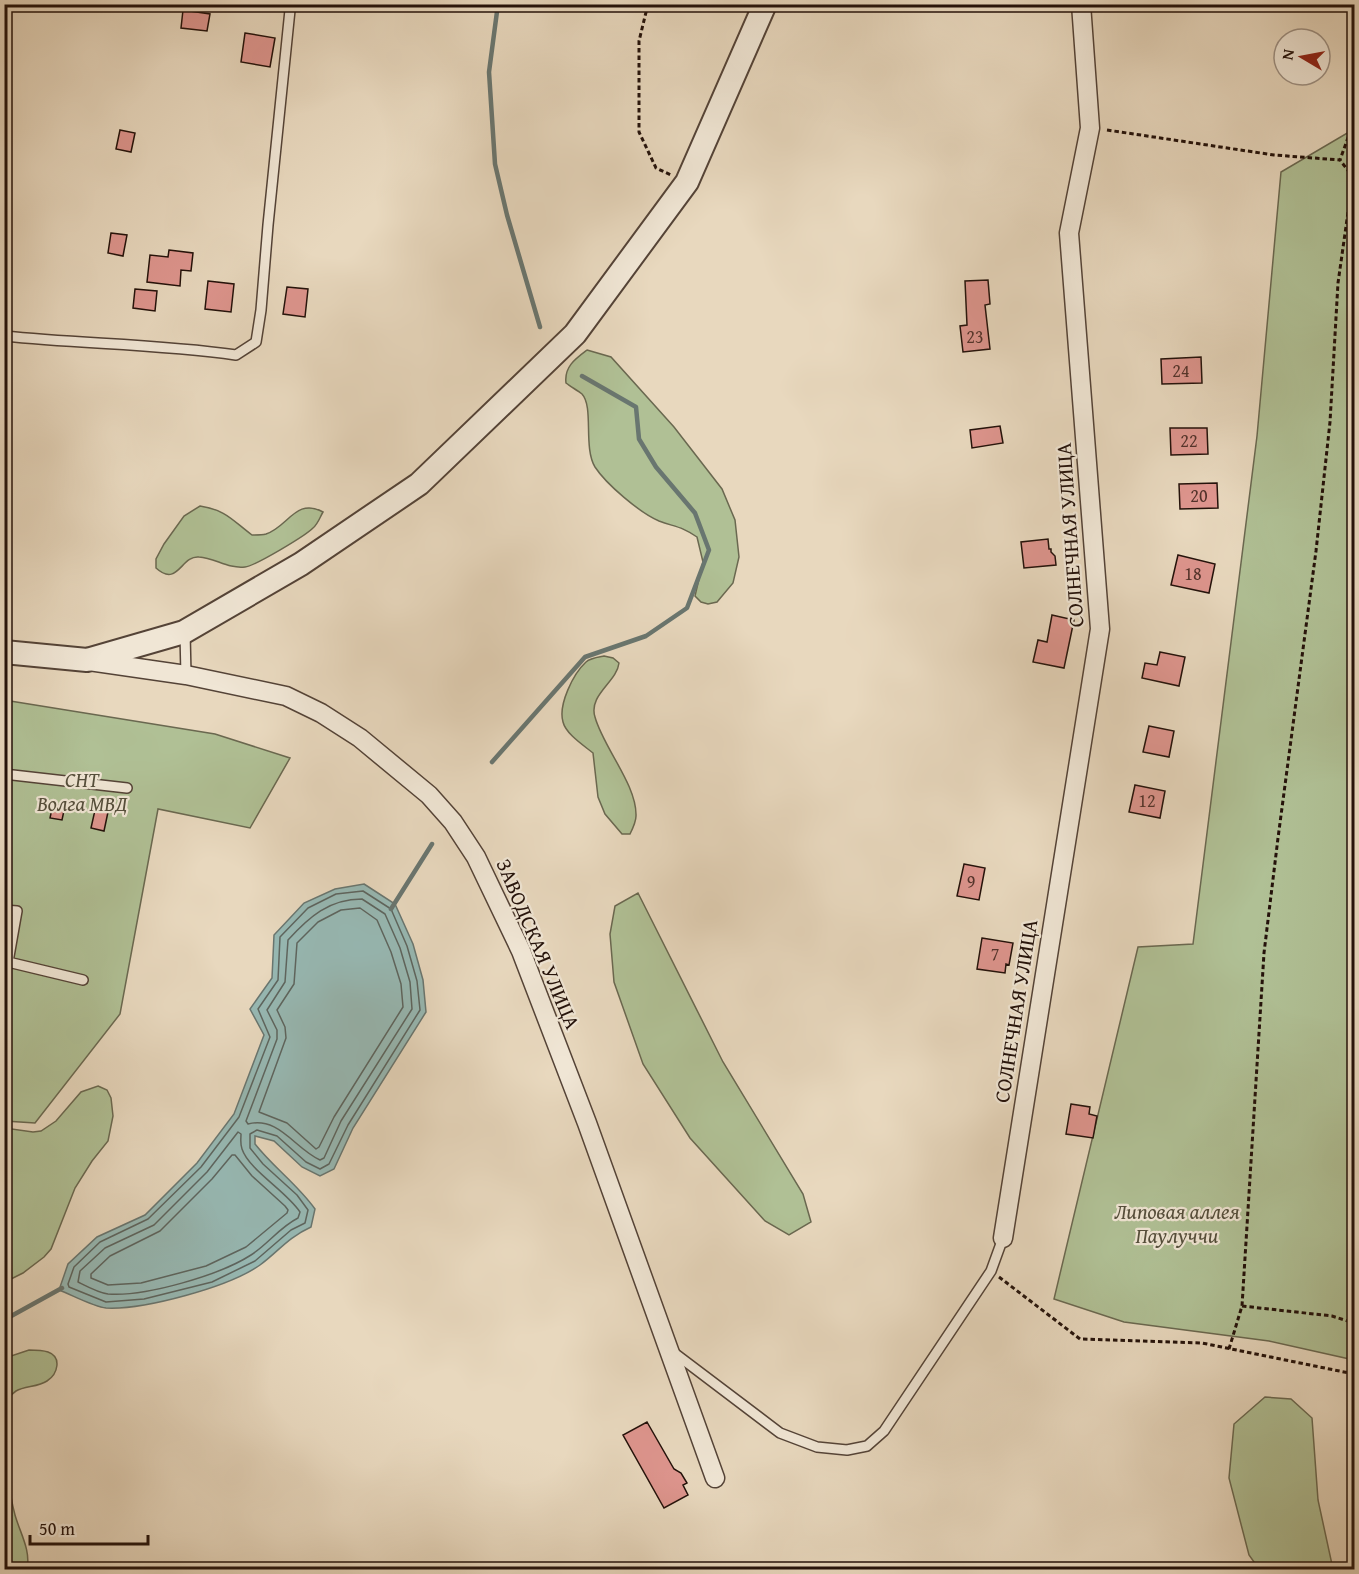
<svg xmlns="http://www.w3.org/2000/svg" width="1359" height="1574" font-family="'Gentium Book Plus',serif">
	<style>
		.green { fill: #b0c095; stroke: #6a6850; stroke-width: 1.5 }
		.water { fill: #97b9b4; stroke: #697670; stroke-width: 1.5 }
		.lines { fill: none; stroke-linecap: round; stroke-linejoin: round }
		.shore { stroke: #5d655f; stroke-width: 1.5 }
		.stream { stroke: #697670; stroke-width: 4.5 }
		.building { fill: #de958e; stroke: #23110a; stroke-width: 1.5 }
		.service-casing { stroke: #544337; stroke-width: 12 }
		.minor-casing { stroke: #544337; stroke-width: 21 }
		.tertiary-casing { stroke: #544337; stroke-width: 26 }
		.path { stroke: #23110a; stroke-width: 3; stroke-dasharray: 4.5 3; stroke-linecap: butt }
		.service { stroke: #f0e6d5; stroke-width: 9 }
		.minor { stroke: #f0e6d5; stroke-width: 18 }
		.tertiary { stroke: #f0e6d5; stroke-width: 22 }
		.labels { text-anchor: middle; stroke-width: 4.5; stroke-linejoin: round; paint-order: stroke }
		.number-label { font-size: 18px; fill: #52322b }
		.street-label { font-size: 21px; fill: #23110a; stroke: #f0e6d5 }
		.park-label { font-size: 21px; font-style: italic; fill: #544e3b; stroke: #f0e6d5 }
	</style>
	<rect width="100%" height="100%" fill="#e8d8be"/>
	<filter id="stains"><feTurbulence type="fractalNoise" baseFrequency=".00333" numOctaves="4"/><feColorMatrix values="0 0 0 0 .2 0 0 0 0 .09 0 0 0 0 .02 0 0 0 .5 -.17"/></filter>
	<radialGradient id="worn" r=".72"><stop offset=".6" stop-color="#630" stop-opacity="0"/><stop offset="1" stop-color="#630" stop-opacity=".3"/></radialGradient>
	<path class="green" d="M1349,132L1354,138V1360L1269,1341L1124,1322L1054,1299L1138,947L1193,944L1257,436L1281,172Z
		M587,350L611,357L674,427L722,489L735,520L739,557L733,583L717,602L708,604L701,602L695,596L703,562L697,537C681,526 675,527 659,521C640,513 606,484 595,467C583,447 594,407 582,394C577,390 571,387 566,383C564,367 575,359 587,350Z
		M200,506C226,510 232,520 252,535C256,535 262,535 266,534C288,527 296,497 323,512C320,517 318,524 313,528C305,536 255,566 245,567C228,569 215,558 199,557C181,555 178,588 156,568V559L164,544L184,516Z
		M604,656L613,658L619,663C617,682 588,695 595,717C603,747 637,785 636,816C636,822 633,828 630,834H622L605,814L598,797L593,753C583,745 566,734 563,722C558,705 573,674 586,662C590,658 599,657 604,656Z
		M4,700L215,734L290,758L250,828L158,809L120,1014L35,1123L5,1121Z
		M638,893L723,1062L803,1194L811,1222L789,1235L765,1221L690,1138L643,1064L614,982L610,934L615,906Z
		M98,1086L107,1090L111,1098L113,1116L108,1141L92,1161L75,1188L51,1249L44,1257L23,1273L5,1282V1128L33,1132L41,1131L56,1121L81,1092Z
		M29,1350C35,1350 42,1350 48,1352C62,1357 58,1374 47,1381C38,1387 25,1386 16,1391C8,1396 6,1403 5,1411C7,1445 6,1482 15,1515C20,1533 31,1550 27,1569H5V1358Z
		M1265,1397L1291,1399L1312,1418L1318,1500L1333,1569H1259L1249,1555L1229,1478L1234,1424Z"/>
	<path class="water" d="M364,884L395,904L413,944L423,980L426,1012L353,1128L334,1169L320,1176L302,1167L274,1141L255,1136V1144C274,1168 297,1184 315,1209L311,1227C287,1238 279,1251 260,1265C229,1287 144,1310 106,1308C94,1307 72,1295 59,1290L68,1264L97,1237L145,1215L197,1163L234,1114L264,1035L250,1009L272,978L274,935L304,903L335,889Z"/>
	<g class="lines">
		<path class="shore" d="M363,891L391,909L407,946L417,981L420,1010L348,1125L329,1164L320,1169L306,1162L277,1136L257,1130L250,1134V1148L263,1164L297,1195L308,1210L305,1223L291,1230L255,1261L212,1282L144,1299L106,1302L69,1287L68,1284L74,1267L100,1242L148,1219L201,1167L239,1117L270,1037L258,1009L278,980L280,937L308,908L336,894Z
			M362,899L385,914L400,948L410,982L412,1009L341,1121L324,1158L320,1160C295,1149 279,1116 248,1124L246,1121L277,1039V1030L267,1010L285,982L288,940C309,917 329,899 362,899Z
			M360,908L377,920L391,952L401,984L403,1007L334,1117L319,1147L316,1149L287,1123L259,1112L286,1038L285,1027L277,1010L294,984L297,943L318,922L341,910Z
			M238,1132L241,1134C241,1139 240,1144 242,1149C249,1170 286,1191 300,1212L298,1218C280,1227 268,1244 251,1255C220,1275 145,1297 108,1294C99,1293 86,1286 78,1282L80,1271L105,1248L154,1225L207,1172Z
			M232,1155H235L252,1176L285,1206L288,1210L287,1213L246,1247L206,1266L141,1283L108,1285L91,1278V1274L110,1256L160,1231L212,1179Z"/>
		<path class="stream" d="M498,4L489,72L495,164L507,215L540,327
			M492,762L585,657L646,636L687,608L709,550L695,513L656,467L639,439L636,407L582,376
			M391,909L432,844
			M4,1320L62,1288"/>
	</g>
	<path class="building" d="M183,10L210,14L207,31L181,28Z
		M245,33L275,38L270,67L241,62Z
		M120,130L135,133L131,152L116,149Z
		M111,233L127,235L123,256L108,253Z
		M169,250L193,253L191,271L181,270L180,286L147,282L150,255L168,257Z
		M988,280L990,304L985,305L990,349L963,352L960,326L967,325L965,281Z
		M208,281L234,284L231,312L205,309Z
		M287,287L308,289L305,317L283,314Z
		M135,289L157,291L155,311L133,308Z
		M1201,357L1202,383L1162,384L1161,359Z
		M1000,426L1003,443L972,448L970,430Z
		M1170,428H1207L1208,454L1171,455Z
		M1217,483L1218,508L1180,509L1179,484Z
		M1048,539L1049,549H1051V552L1055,556L1056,565L1024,568L1021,542Z
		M1178,555L1215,564L1209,593L1171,585Z
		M1052,615L1074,620L1064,668L1033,662L1038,640L1047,642Z
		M1160,652L1185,657L1179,686L1142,678L1145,663L1157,665Z
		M1149,726L1174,731L1169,757L1143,752Z
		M1135,785L1165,791L1160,818L1129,812Z
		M53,804L65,806L62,820L50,818Z
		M95,810L108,812L104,831L91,828Z
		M964,864L985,868L979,900L957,896Z
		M982,938L1013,943L1009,965L1006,964L1005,973L977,969Z
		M1071,1104L1090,1107L1089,1114L1097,1116L1093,1138L1066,1134Z
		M647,1422L674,1469L681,1473L687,1483L683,1485L688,1495L664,1508L623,1435Z"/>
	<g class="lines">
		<defs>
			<path id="service" d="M4,336C81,344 159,344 236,355L256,342L261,310L268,225L290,10L287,4
				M185,633L186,675
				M4,774L127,788
				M4,910L17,911L8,962
				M4,961L83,980
				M673,1352L780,1433L817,1447L847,1450L867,1446L884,1431L991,1271L1003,1238"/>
			<path id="minor" d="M89,661L186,675L286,696L321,713L360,738L429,795L453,822L476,857L521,951L587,1123L715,1478
				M1003,1238L1100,629L1069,233L1090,128L1081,4"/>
			<path id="tertiary" d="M4,652L87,660L184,632L301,564L419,484L575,334L687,182L765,4"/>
		</defs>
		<use href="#service" class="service-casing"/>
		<use href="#minor" class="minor-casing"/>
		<use href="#tertiary" class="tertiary-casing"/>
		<path class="path" d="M648,4L639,41V132L656,168L671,175
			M1107,130L1274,155L1340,160L1354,121
			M999,1277L1080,1339L1202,1343L1354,1374
			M1242,1306L1332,1316L1354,1323
			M1229,1349L1242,1306L1264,953L1278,838L1316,551L1330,422L1338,283L1353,177L1340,160"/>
		<use href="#service" class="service"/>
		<use href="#minor" class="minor"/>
		<use href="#tertiary" class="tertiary"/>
	</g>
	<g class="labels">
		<g class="number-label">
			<text x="975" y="343">23</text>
			<text x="1181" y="377">24</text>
			<text x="1189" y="447">22</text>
			<text x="1199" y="502">20</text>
			<text x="1193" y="580">18</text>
			<text x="1147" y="807">12</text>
			<text x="971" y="888">9</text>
			<text x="995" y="960">7</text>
		</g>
		<g class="street-label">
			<text transform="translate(1070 535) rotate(-94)" y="7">СОЛНЕЧНАЯ УЛИЦА</text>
			<text transform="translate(538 944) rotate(67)" y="7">ЗАВОДСКАЯ УЛИЦА</text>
			<text transform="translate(1016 1011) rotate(-81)" y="7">СОЛНЕЧНАЯ УЛИЦА</text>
		</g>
		<g class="park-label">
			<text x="82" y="787">СНТ<tspan x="82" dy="24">Волга МВД</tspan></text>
			<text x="1177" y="1219">Липовая аллея<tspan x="1177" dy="24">Паулуччи</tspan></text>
		</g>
	</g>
	<rect width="1359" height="1574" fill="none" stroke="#e8d8be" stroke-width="24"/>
	<rect x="6" y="6" width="1347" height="1562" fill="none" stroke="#23110a" stroke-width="3"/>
	<rect x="12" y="12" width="1335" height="1550" fill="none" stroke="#23110a" stroke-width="1.5"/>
	<g transform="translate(1302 57) rotate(280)"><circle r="28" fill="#f0e6d5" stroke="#9e9184" stroke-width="1.5"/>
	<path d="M0-4.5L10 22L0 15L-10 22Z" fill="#8f2418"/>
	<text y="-9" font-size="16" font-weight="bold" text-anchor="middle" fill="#23110a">N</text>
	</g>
	<path d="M30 1535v9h118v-9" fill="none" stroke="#23110a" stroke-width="3"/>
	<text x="39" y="1535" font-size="18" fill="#23110a" stroke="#f0e6d5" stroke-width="4.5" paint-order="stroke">50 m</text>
	<rect width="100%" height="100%" filter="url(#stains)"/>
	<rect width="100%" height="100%" fill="url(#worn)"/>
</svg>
